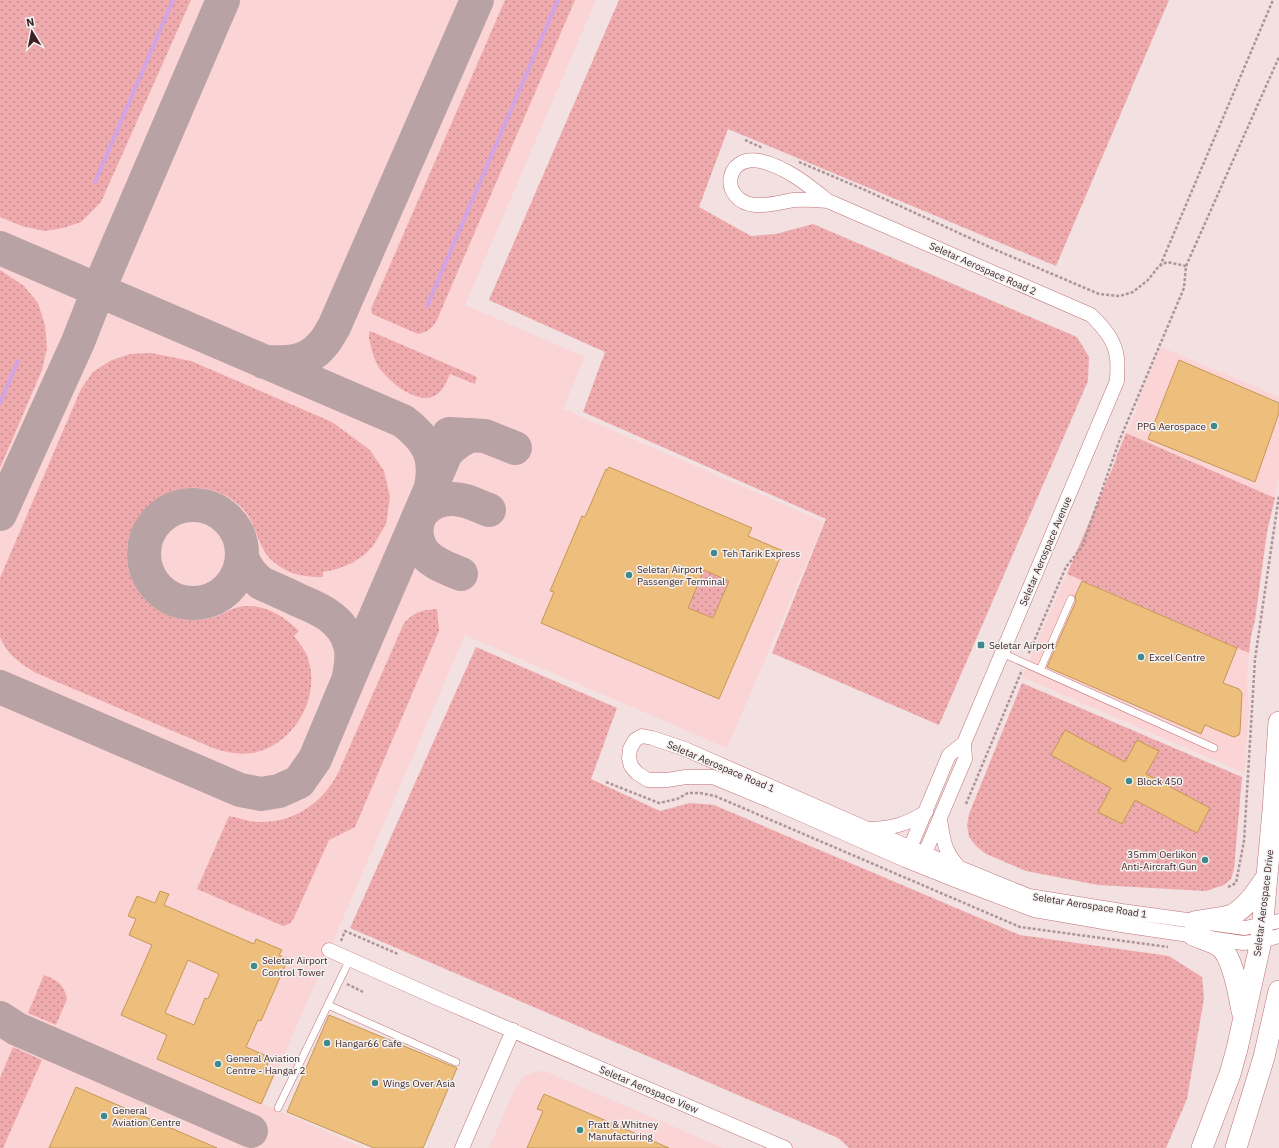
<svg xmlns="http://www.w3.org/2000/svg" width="1279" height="1148" font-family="'IBM Plex Sans',sans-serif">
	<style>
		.built { fill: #fbd4d5 }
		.green { fill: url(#green-dots) }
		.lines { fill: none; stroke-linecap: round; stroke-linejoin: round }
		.stream { stroke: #d1a5e4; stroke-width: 4 }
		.taxiway { stroke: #b9a2a3; stroke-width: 34 }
		.building { fill: #eebf7c; stroke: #c49755; fill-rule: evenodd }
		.lane-casing { stroke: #c07176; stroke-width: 8 }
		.street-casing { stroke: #c07176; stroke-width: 15 }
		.secondary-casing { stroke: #c07176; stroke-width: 22 }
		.path { stroke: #ad9597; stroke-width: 2.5; stroke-dasharray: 3 2; stroke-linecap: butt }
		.lane { stroke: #fff; stroke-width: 7 }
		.street { stroke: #fff; stroke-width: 14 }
		.secondary { stroke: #fff; stroke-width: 21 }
		.poi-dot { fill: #41898a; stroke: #f2f2f2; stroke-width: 1.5 }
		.labels { text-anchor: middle; stroke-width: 3; stroke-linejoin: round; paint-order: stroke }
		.street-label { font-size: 10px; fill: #3f1f21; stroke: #f2f2f2 }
		.poi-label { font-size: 10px; fill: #3f1f21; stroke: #f2f2f2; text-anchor: start }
	</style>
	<defs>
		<pattern id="green-dots" width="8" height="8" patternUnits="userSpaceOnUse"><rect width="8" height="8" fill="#efaaad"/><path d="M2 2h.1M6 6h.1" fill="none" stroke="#c38a8c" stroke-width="1.8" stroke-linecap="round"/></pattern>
	</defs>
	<rect width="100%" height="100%" fill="#f3e0e1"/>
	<path class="built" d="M0,0H596L465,305L585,357L563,409L824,522L727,748L465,635L263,1104L364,1148H0Z
		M1161,347L1279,397V476L1275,498L1126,433L1139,405L1137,404Z
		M1067,574L1249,653L1247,680L1249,709L1244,773L1022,677Z
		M537,1071L547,1072L723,1148H489L515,1088L524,1076Z"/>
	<path class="green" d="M0,0H191L101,202L81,222L63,228L44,231L22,226L0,217Z
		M505,0H575L436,322C431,329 427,332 418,334L372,314L371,309Z
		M619,0H1169L1056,266L728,129L699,207L751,236L776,234L813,224L1077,337L1089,357L1088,381L939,725L772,653L826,519L583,412L605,352L489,300Z
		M0,270L24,286L38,303L45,325L47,348L42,370L0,468Z
		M370,331L477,377L475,384L450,374C446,382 442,394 432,397C414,403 387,380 378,366C374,359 372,351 370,343C369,339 368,335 370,331Z
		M130,354L151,353L191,361L332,422L370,450L384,471L390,497L386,524L373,546L364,555L352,563L337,569L323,572V577C305,577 289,575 275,563C256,549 258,523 241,507C200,468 135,492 127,547C125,566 132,584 143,597C161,619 192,625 218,616C227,612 236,606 246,606C266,605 285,617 299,631L294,636C300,644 307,652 309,662C320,701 291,747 252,753C239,755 225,752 213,748L36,673C20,663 7,655 0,637V578L81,389L93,372L110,361Z
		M1126,433L1275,498L1267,532L1255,620L1251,636L1249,653L1067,574L1115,462L1117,455Z
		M704,570L729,581L713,618L688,608Z
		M437,609L439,631L355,827L329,840L293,920L289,924L283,926L197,889L229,816C239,818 249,822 259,822C295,823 324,802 339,771L404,623C415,612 421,610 437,609Z
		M476,647L617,708L591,779L660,811L690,803L714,805L1020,935L1169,956L1202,977L1204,998L1187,1099L1166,1148H849L838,1138L350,928Z
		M1022,683L1242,777L1234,869L1231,879L1224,885L1206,891L1098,885L1026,871L986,854L976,846L969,837L967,825L969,814Z
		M44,975C57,980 64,984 67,999L56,1025L28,1013Z
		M13,1047L42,1060L3,1148H0V1078Z"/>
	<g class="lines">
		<path class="stream" d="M95,182L173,0
			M427,306L558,0
			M0,403L18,361"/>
		<path class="taxiway" d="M0,248L403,421C428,440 437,456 431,487
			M264,362C286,363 306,364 322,345C327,340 330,333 334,327L477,0
			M449,434L485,436L515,448
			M144 554a49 49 0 1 1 98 0a49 49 0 1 1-98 0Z
			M0,514L78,342L98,291L223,0
			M242,558C247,569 252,576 261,583C274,589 286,594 298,600C320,609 343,619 350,645C353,655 351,666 349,676
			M461,574C449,569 436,565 426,555C421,550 418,543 417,536C414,514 429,500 451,499C464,498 478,506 489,510
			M0,687L240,790L261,794L279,791L299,782L315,759L349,678L446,453C454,444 461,439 472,435
			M0,1018L17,1029L251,1131"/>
	</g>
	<path class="building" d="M1179,360L1279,403V413L1255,482L1148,439Z
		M609,467L752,528L748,536L783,551L719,699L541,623L554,592L550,591L582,516L585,517L606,469L607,470ZM704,570L729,581L713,618L688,608Z
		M1082,581L1237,648L1223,683L1239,689L1242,693L1240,732L1239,735L1234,737L1231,736L1205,725L1201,734L1047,667L1076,601L1075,596Z
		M1065,730L1125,762L1137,740L1159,751L1146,774L1210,808L1197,833L1135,800L1122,824L1098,812L1111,788L1051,755Z
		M160,891L169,894L164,905L254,944L256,939L282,950L279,955L288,959L261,1021L258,1020L246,1047L271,1058L266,1068L275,1072L261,1104L157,1059L167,1035L121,1015L152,945L129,935L136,919L128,916L137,896L155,903ZM188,960L219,974L208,999L205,998L194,1025L165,1013Z
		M329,1015L457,1068L423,1148H374L287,1112Z
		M76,1087L217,1148H49Z
		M544,1094L669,1148H527L543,1111L537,1109Z"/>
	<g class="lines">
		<defs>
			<path id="lane" d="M1002,653L1214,748
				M1040,670L1071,599
				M328,1005L456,1062
				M278,1108L350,959"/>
			<path id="street" d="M828,201C817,200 806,199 794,200C781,202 768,206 755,205C719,201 724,154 760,161C786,167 807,184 828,201L1091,315C1103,327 1115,340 1117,358C1118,365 1117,373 1117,381L964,743L965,759L922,860
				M940,819C943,838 944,851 957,865
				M871,829C894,828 907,824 926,812
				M907,855L949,755L964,743
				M1279,921L1245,928L1122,911L1029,896L911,848L685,749L652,738L642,736L635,740L630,749L629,758L631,766L637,773L648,780H667L686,777H713L771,801L905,860L955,880L1034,910L1121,925L1243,943L1261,941L1279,936
				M329,950L439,999L785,1148
				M462,1148L513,1030"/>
			<path id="secondary" d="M1194,922C1203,920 1224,918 1232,915C1247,907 1257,891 1266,878
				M1193,935C1200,938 1213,942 1219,946C1233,956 1239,995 1242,1011
				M1202,1148L1230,1074L1237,1049L1261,941L1273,811L1279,722
				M1236,1148L1264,1057L1279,991"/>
		</defs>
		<use href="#lane" class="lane-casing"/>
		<use href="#street" class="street-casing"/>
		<use href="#secondary" class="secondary-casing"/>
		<path class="path" d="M745,140L763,148
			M799,162L865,190L996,250L1099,294L1120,296L1133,292L1148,280L1159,266L1167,262L1186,266L1184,288L1120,439L1082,547L1066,567L1028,655
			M1160,266L1273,0
			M1186,266L1279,57
			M606,782L659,803L677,799L688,793H700L715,796L1020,927L1168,947
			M966,804L1022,670
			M1228,887L1236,883L1244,841L1255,659L1279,495
			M341,941L345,931L398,954
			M347,984L363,992"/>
		<use href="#lane" class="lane"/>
		<use href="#street" class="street"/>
		<use href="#secondary" class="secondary"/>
	</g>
	<g class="poi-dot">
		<circle cx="1214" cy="426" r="4"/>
		<circle cx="714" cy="553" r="4"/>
		<circle cx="629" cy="575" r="4"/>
		<rect x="977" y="641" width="8" height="8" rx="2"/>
		<circle cx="1141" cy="657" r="4"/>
		<circle cx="1129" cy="781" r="4"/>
		<circle cx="1205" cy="860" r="4"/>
		<circle cx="254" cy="966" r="4"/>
		<circle cx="327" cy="1043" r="4"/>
		<circle cx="218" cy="1064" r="4"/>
		<circle cx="375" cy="1083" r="4"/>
		<circle cx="104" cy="1116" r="4"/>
		<circle cx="580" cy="1130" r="4"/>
	</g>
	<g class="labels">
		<g class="street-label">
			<text transform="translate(983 268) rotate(24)" y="4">Seletar Aerospace Road 2</text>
			<text transform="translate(1045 551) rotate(-67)" y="4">Seletar Aerospace Avenue</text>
			<text transform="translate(721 766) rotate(23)" y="4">Seletar Aerospace Road 1</text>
			<text transform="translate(1263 903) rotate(-83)" y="4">Seletar Aerospace Drive</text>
			<text transform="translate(1090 905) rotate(9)" y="4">Seletar Aerospace Road 1</text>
			<text transform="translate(649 1089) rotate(23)" y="4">Seletar Aerospace View</text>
		</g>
		<g class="poi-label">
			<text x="1206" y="430" text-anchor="end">PPG Aerospace</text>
			<text x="722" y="557">Teh Tarik Express</text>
			<text x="637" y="573">Seletar Airport<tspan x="637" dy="12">Passenger Terminal</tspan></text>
			<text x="989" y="649">Seletar Airport</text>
			<text x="1149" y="661">Excel Centre</text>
			<text x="1137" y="785">Block 450</text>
			<text x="1197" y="858" text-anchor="end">35mm Oerlikon<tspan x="1197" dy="12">Anti-Aircraft Gun</tspan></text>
			<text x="262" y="964">Seletar Airport<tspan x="262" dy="12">Control Tower</tspan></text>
			<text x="335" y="1047">Hangar66 Cafe</text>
			<text x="226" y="1062">General Aviation<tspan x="226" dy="12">Centre - Hangar 2</tspan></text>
			<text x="383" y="1087">Wings Over Asia</text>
			<text x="112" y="1114">General<tspan x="112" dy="12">Aviation Centre</tspan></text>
			<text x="588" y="1128">Pratt &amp; Whitney<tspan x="588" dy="12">Manufacturing</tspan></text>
		</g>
	</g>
	<g transform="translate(32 32) rotate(350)" stroke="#f2f2f2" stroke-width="3" paint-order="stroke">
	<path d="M0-3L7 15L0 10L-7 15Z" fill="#3f1f21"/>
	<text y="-6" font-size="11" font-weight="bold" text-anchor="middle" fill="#3f1f21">N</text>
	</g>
</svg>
